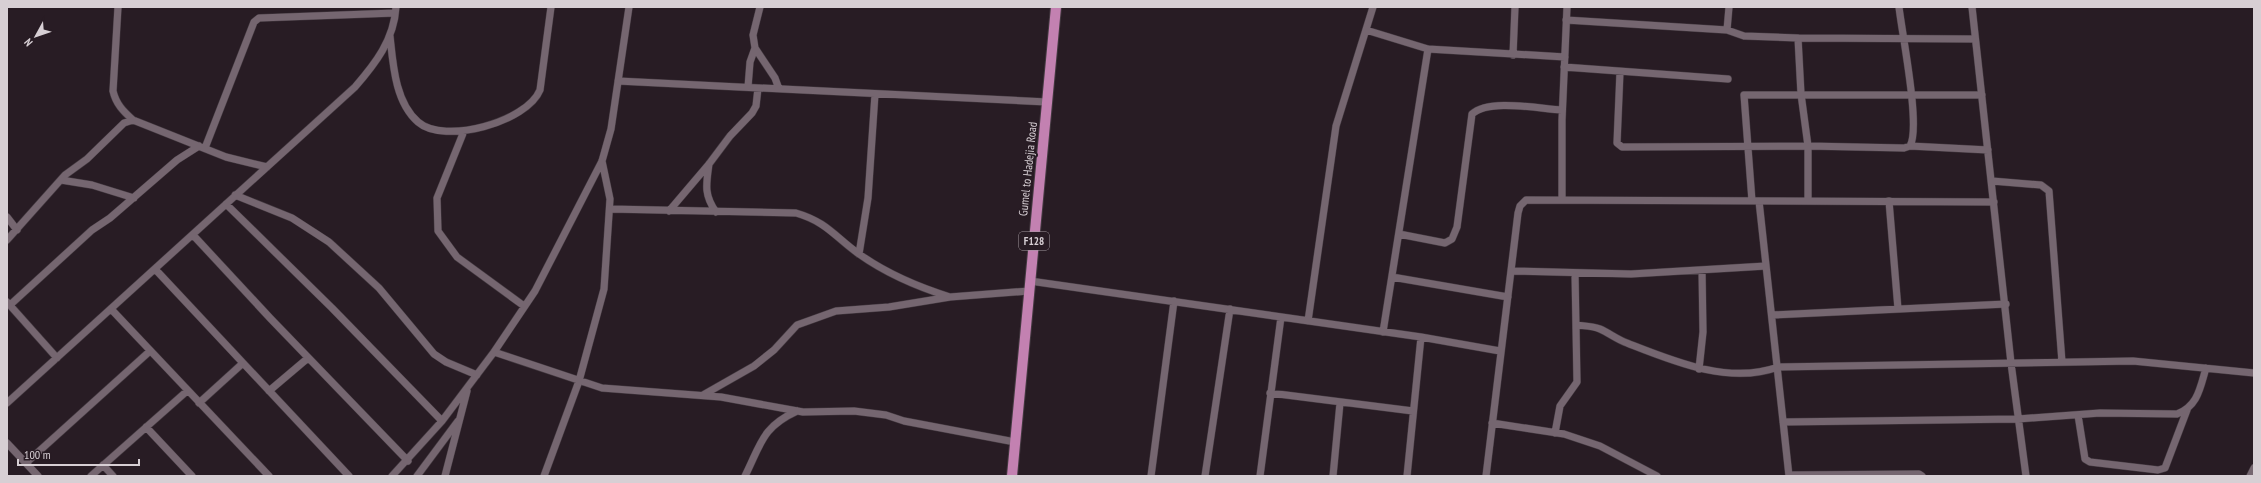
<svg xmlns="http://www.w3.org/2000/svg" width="2261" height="483" font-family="'PT Sans Narrow',sans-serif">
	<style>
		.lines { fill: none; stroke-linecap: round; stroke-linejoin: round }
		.street-casing { stroke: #443a41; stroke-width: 8 }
		.primary-casing { stroke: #443a41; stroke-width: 12 }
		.street { stroke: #756670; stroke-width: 7 }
		.primary { stroke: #c381b1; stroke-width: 10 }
		.labels { text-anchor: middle; stroke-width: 4; stroke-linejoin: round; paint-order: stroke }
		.shield { fill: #281c24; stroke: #a2999f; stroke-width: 1 }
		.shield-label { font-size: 11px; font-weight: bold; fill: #d7cfd4 }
		.street-label { font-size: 12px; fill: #d7cfd4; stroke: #281c24 }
	</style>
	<rect width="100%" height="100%" fill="#281c24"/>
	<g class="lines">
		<defs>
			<path id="street" d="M118,7L113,91C116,104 123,111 133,120L226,157L267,167
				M1899,7C1902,34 1921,127 1910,146
				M1972,7L2011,363L2026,476
				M1566,20L1727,30L1744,36L1798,38L1975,39
				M1366,30L1428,49L1565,57
				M1727,30L1729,7
				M390,36C393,64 395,102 418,122C444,145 527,122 540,90L551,7
				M1798,38L1801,94L1808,146V201
				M755,48L775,78L779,89
				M1513,55L1515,7
				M1564,67L1728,79
				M1620,72L1617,143L1622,147L1808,146L1904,148L1910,146L1988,150
				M618,81L1047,102
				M748,87L750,62L755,48L753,35L760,7
				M464,131L437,198L438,231L457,257L524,306
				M205,148L254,22L259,18L395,13
				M709,164C706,185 704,195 716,212
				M61,180L92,185L134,198
				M1992,181L2041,185L2049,191L2062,362
				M235,195L292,218L329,242L379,288L434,354L446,362L477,375
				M1562,200V120L1567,7
				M1752,201L1744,95H1982
				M1759,201L1789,476
				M1889,201L1898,309
				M226,204L332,308L442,421
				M610,209L796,213C827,222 835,237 859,254C887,274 918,287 950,297
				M669,211L709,164L730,136L752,113L756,106L758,88
				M7,217L17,230
				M1399,234L1445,243L1452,239L1457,227L1472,114C1489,98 1540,109 1562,110
				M193,235L270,318L408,461
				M7,240L65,175L87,159L124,123L133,120
				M859,254L868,198L875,94
				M155,269L349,476
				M1512,271L1631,274L1766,266
				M1392,277L1508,297
				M1030,281L1421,337L1500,351
				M7,302L57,358
				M10,305L92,230L110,218L177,160L199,146
				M111,309L269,476
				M1772,315L2006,304
				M1308,321L1336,126L1373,7
				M1576,325C1584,326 1593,326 1600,329C1609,333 1618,340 1627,343C1673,361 1729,385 1778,367L2133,361L2254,373
				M1383,332L1428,49
				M494,352L602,388L721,397L803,412L854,411L886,415L904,421L1015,442
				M1699,369L1703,332L1702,270
				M269,391L308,358
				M1270,393L1413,411
				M703,395L754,366L774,350L797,325L836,311L889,307L950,297L1029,291
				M7,403L355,87C375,64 394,40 396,7
				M199,403L243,363
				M2078,415L2085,459L2090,462L2158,470L2165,468L2187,410
				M1783,422L2018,419L2100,413L2177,414C2198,406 2200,388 2206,368
				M1492,423L1564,434L1600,446L1657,476
				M146,427L192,476
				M1555,433L1560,406L1577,382L1575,273
				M7,443L38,476
				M26,463L150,351
				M103,465L113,476
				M1789,475L1919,474L1922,476
				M91,476L187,391
				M392,476L442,421L494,352L535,291L602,161L611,129L629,7
				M417,476L458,421
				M445,476L467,391
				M544,476L579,381L604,289L610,199L602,161
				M745,476C761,444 762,427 797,411
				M1151,476L1174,301
				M1205,476L1230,309
				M1260,476L1281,317
				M1333,476L1340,403
				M1407,476L1421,337
				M1486,476L1518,213L1520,206L1526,200L1994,202
				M2250,476L2254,468"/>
			<path id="primary" d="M1012,476L1056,7"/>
		</defs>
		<use href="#street" class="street-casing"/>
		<use href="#primary" class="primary-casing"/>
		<use href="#street" class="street"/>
		<use href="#primary" class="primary"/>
	</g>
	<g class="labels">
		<rect class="shield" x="1019" y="232" width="30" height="18" rx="3"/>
		<g class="shield-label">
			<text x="1034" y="245">F128</text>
		</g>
		<g class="street-label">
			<text transform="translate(1028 169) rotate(-84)" y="4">Gumel to Hadejia Road</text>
		</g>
	</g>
	<rect width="2261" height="483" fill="none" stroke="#d7cfd4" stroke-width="16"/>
	<g transform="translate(36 36) rotate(230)" stroke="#281c24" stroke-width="3" paint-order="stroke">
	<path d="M0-3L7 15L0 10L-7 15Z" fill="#d7cfd4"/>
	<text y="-6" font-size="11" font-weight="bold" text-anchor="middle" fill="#d7cfd4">N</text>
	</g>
	<path d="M18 459v6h121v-6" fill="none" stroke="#d7cfd4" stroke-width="2"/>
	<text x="24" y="459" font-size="12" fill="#d7cfd4" stroke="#281c24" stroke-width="3" paint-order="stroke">100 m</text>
</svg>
